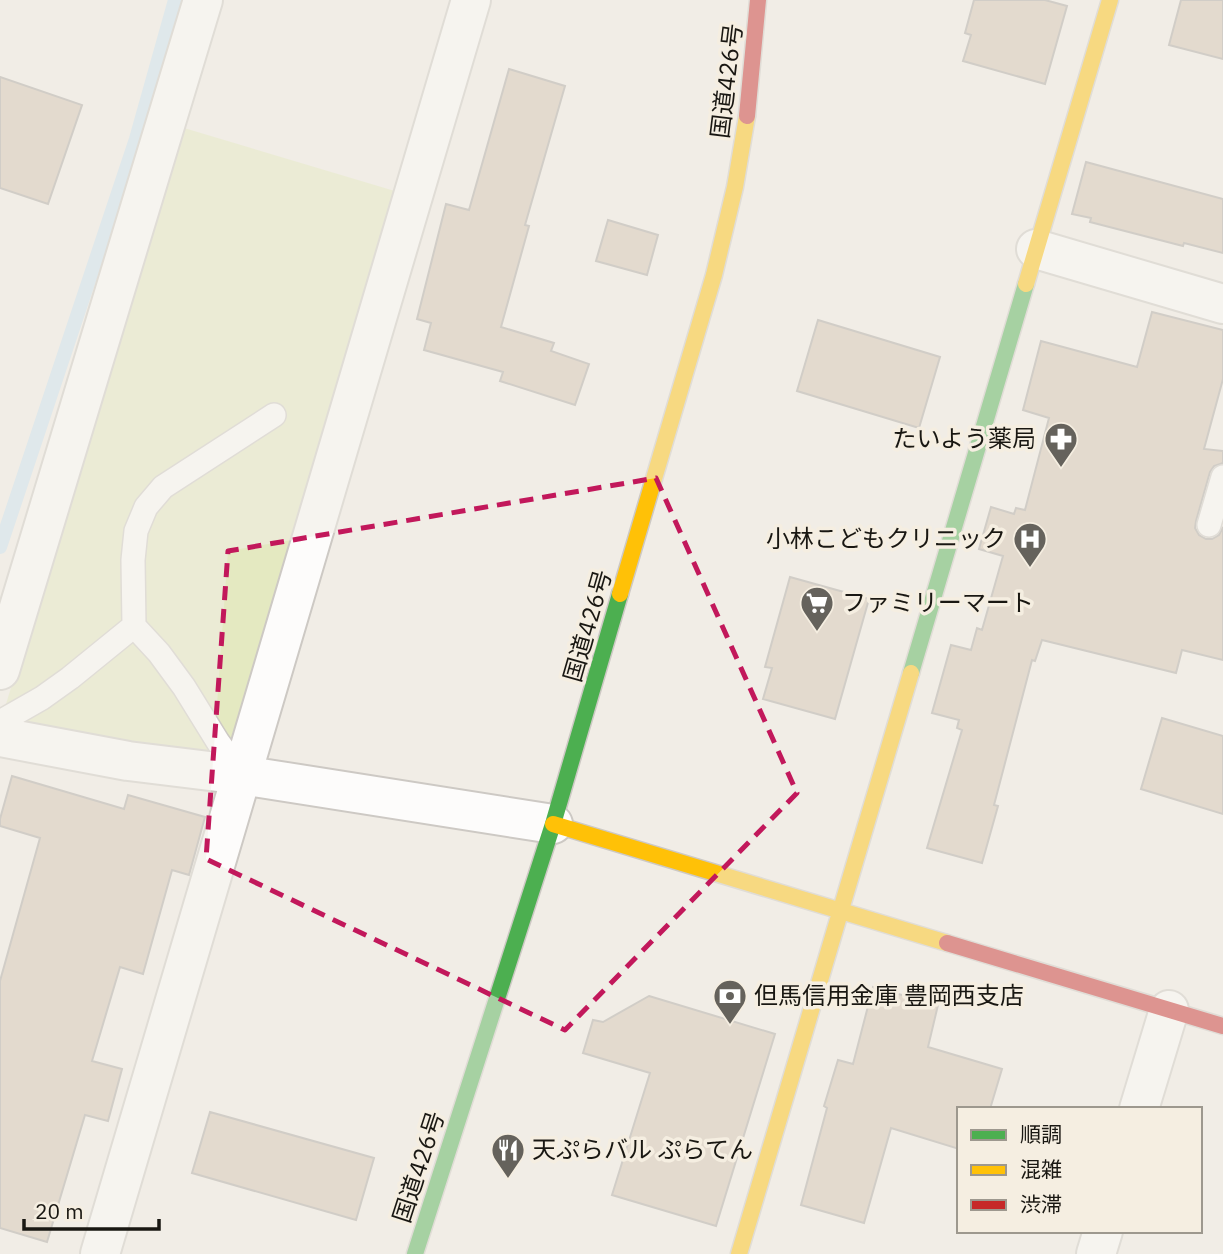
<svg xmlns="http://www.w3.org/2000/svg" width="1223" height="1254" font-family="'IBM Plex Sans','Noto Sans JP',sans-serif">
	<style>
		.green { fill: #e4e9c1 }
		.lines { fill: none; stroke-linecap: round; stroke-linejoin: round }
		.stream { stroke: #cae2f1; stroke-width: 14 }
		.building { fill: #d3c3b1; stroke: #aba7a2; stroke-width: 2 }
		.lane-casing { stroke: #cdc9c4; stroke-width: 26 }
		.street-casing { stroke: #cdc9c4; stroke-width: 42 }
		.fast-casing { stroke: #cdc9c4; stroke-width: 19 }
		.slow-casing { stroke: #cdc9c4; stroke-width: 19 }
		.jam-casing { stroke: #cdc9c4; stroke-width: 19 }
		.lane { stroke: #fdfcfb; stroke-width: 23 }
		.street { stroke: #fdfcfb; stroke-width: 38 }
		.fast { stroke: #4caf50; stroke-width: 16 }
		.slow { stroke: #ffc107; stroke-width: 16 }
		.jam { stroke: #c62828; stroke-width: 16 }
		.marked { fill: none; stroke: #c2185b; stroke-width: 5; stroke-dasharray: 14 9; stroke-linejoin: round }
		.labels { text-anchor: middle; stroke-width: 7; stroke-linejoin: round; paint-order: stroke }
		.street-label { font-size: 24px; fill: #191712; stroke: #f5eee1 }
		.poi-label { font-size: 24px; fill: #191712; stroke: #f5eee1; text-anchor: start }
	</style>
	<rect width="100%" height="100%" fill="#f1ede6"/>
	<path class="green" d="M184,128L398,192L234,737L210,755L20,730L6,704Z"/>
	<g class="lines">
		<path class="stream" d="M0,547L136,139L175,0"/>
	</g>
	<path class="building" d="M974,0H1045L1067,6L1045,84L963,61L971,35L965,33Z
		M1181,0H1223V59L1169,45Z
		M509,69L565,86L525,225L529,226L501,327L554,343L551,351L589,364L575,405L500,381L503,372L424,350L431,323L417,319L446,204L469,210Z
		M0,77L82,105L48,204L0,188Z
		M1086,162L1223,199V253L1184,243L1183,246L1090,222L1091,218L1072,214Z
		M608,220L658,235L647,275L596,261Z
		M1152,312L1223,330V379L1204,449L1223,451V463L1214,466L1210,472L1196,521L1195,528L1199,535L1206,539H1212L1219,535L1223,527V660L1182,650L1176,673L1042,640L1035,661L1032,660L994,805L998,806L982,863L927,848L962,730L957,728L959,720L932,713L951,645L971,650L977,628L982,630L1003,556L979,549L991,507L1014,514L1016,508L1025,510L1049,418L1023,410L1041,341L1137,367Z
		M818,320L940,357L919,428L797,391Z
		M790,577L869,599L835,719L763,699L772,668L765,667Z
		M1162,718L1223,736V814L1141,789Z
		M12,776L124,809L128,795L205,817L189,875L172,870L143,974L120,967L92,1061L122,1069L108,1121L85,1115L47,1242L0,1228V981L40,838L0,826V819Z
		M873,987L938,1005L928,1047L1002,1069L990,1109H959V1149L891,1128L864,1223L801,1205L827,1108L824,1106L838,1060L853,1064Z
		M649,996L775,1034L716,1226L612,1195L650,1073L583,1053L593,1020L603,1022Z
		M210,1112L374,1158L356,1220L192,1173Z"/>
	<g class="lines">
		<defs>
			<path id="lane" d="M1209,525L1223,477
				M134,626L159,653L184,687L218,742L242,775
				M0,722L42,698L70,678L134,626L133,560L136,531L146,507L163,487L274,415"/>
			<path id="street" d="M1036,249L1223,304
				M0,670L203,0
				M0,737L128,761L242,775L553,824
				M1139,1109L1169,1010
				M100,1254L471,0
				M1096,1254L1103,1231"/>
			<path id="fast" d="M911,673L1026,284
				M415,1254L553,824L620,594"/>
			<path id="slow" d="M1026,284L1110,0
				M620,594L714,275L735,187L747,116
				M553,824L947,943
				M739,1254L911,673"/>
			<path id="jam" d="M747,116L758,0
				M947,943L1223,1026"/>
		</defs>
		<use href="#lane" class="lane-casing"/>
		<use href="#street" class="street-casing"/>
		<use href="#fast" class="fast-casing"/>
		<use href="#slow" class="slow-casing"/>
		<use href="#jam" class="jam-casing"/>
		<use href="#lane" class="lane"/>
		<use href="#street" class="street"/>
		<use href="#fast" class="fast"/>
		<use href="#slow" class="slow"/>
		<use href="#jam" class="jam"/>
	</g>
	<path d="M0 0H1223V1254H0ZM656,478L797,793L565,1030L206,859L228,551Z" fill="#f1ede6" fill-opacity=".55" fill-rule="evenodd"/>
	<path class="marked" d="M656,478L797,793L565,1030L206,859L228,551Z"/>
	<defs>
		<symbol id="pharmacy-pin" viewBox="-11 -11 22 30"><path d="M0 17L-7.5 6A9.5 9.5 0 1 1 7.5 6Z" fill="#65625c" stroke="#f5eee1"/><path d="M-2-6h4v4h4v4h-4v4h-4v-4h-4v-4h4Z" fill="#fff"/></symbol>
		<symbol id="hospital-pin" viewBox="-11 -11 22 30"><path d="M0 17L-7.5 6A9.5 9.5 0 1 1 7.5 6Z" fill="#65625c" stroke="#f5eee1"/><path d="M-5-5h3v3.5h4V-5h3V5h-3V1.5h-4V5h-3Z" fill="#fff"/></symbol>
		<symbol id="supermarket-pin" viewBox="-11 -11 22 30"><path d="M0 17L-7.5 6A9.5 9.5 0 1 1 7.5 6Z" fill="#65625c" stroke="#f5eee1"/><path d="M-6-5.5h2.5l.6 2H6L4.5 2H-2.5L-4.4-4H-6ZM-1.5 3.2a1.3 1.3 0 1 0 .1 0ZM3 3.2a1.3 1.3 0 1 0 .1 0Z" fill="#fff"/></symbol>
		<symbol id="bank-pin" viewBox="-11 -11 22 30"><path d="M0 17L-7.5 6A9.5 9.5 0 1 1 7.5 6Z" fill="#65625c" stroke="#f5eee1"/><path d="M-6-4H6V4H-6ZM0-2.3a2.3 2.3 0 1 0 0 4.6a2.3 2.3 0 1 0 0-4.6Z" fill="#fff"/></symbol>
		<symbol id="restaurant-pin" viewBox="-11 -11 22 30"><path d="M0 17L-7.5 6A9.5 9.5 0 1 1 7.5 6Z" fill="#65625c" stroke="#f5eee1"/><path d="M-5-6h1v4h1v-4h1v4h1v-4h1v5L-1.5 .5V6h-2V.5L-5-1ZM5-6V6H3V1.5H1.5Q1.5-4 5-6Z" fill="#fff"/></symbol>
	</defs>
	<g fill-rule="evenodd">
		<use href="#pharmacy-pin" x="1042" y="420" width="38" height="52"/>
		<use href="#hospital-pin" x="1011" y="520" width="38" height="52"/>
		<use href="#supermarket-pin" x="798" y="584" width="38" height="52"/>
		<use href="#bank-pin" x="711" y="977" width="38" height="52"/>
		<use href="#restaurant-pin" x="489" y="1131" width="38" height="52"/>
	</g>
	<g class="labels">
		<g class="street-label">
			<text transform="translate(727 81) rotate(-83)" y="8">国道426号</text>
			<text transform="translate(588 626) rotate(-74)" y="8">国道426号</text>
			<text transform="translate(419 1167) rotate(-72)" y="8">国道426号</text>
		</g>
		<g class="poi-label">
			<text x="1036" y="447" text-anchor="end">たいよう薬局</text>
			<text x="1006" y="547" text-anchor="end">小林こどもクリニック</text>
			<text x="842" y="611">ファミリーマート</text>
			<text x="754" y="1004">但馬信用金庫 豊岡西支店</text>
			<text x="532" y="1158">天ぷらバル ぷらてん</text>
		</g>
	</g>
	<rect x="957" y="1107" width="245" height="126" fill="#f5eee1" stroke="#9d988e" stroke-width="2"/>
	<rect x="971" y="1130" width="35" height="10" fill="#4caf50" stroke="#9d988e" stroke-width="2"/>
	<text x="1020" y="1142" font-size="21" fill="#191712">順調</text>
	<rect x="971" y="1165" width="35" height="10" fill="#ffc107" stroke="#9d988e" stroke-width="2"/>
	<text x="1020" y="1177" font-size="21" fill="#191712">混雑</text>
	<rect x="971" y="1200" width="35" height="10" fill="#c62828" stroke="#9d988e" stroke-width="2"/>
	<text x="1020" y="1212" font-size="21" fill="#191712">渋滞</text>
	<path d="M24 1219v10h135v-10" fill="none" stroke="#191712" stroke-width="3.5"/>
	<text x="35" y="1219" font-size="21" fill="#191712" stroke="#f5eee1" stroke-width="5" paint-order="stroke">20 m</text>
</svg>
